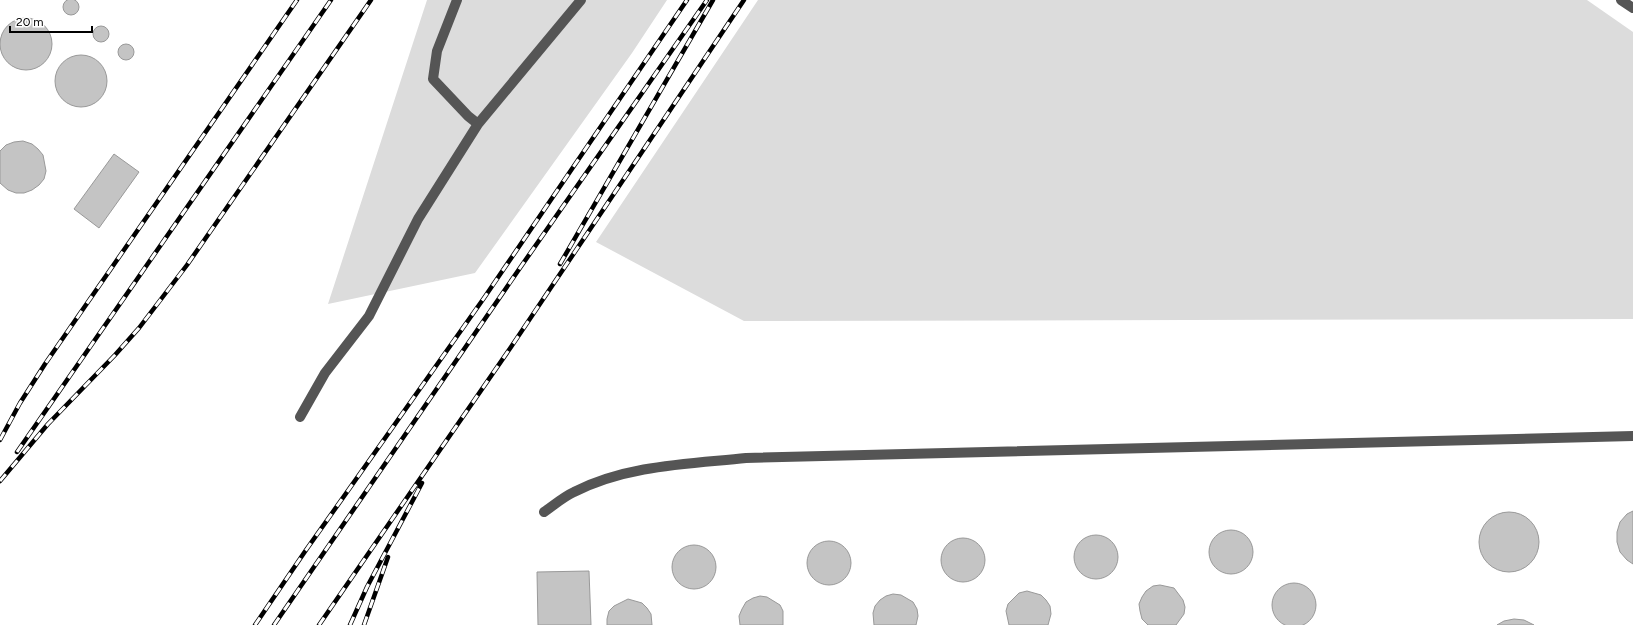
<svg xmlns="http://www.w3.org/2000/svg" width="1633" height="625" font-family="Figtree,sans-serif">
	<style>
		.green { fill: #dcdcdc }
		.building { fill: #c4c4c4; stroke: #999 }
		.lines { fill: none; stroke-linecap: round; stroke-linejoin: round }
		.minor { stroke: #555; stroke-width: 10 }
		.rail-casing { stroke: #000; stroke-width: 4.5 }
		.rail { stroke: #fff; stroke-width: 3; stroke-dasharray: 9; stroke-linecap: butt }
	</style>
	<rect width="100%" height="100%" fill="#fff"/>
	<path class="green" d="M427,0H667L632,53L475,273L328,304Z
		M758,0H1587L1633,32V319L744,321L596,242Z"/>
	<path class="building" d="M63 7a8 8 0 1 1 16 0a8 8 0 1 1-16 0Z
		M0 44a26 26 0 1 1 52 0a26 26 0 1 1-52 0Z
		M93 34a8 8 0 1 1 16 0a8 8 0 1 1-16 0Z
		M118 52a8 8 0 1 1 16 0a8 8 0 1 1-16 0Z
		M55 81a26 26 0 1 1 52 0a26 26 0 1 1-52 0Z
		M23,141L32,144L38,149L43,155L46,171L44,179L39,185L32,190L24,193H16L8,190L0,183V151L6,145L14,142Z
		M114,154L139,172L99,228L74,209Z
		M1633,511V564L1627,560L1620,552L1617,542V532L1620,522L1627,514Z
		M1479 542a30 30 0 1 1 60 0a30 30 0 1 1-60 0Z
		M1209 552a22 22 0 1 1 44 0a22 22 0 1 1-44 0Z
		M1074 557a22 22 0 1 1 44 0a22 22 0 1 1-44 0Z
		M941 560a22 22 0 1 1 44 0a22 22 0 1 1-44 0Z
		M807 563a22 22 0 1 1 44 0a22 22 0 1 1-44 0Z
		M672 567a22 22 0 1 1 44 0a22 22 0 1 1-44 0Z
		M589,571L591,625H538L537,572Z
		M1272 605a22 22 0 1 1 44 0a22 22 0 1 1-44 0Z
		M1160,585L1174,588L1183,600L1185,607L1184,614L1176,625H1148L1142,619L1140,611L1139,604L1142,597L1146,591L1153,586Z
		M1027,591L1041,595L1046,600L1050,606L1051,614L1048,625H1009L1006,611L1008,604L1019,593Z
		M893,594L901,595L913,602L917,609L918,616L916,625H874L873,613L875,606L880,600L886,596Z
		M760,596L767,597L780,605L783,611V625H740L739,616L742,609L746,602L753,598Z
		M628,599L642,603L647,608L651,614L652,625H607V619L609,611L614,606Z
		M1514,619L1524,620L1534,625H1497L1504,621Z"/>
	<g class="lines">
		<path class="minor" d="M1621,0L1633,8
			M478,124L581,0
			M300,417L325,373L369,316L418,219L478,124L468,116L433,79L437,51L457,0
			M544,512C553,506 563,497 574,492C627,465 688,464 746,458L1633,436"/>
		<defs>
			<path id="rail" d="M560,264L713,0
				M0,440L20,403L45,364L297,0
				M17,452L331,0
				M0,481L48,424L115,355L139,328L187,265L371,0
				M255,625L306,550L484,298L687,0
				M274,625L522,265L707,0
				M319,625L511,347L744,0
				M350,625L367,587L422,483
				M364,625L388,557"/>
		</defs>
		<use href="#rail" class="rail-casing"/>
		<use href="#rail" class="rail"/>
	</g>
	<path d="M10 26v6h82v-6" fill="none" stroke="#000000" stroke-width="2"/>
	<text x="16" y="26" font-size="12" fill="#000000" stroke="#ffffff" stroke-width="3" paint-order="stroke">20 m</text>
</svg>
